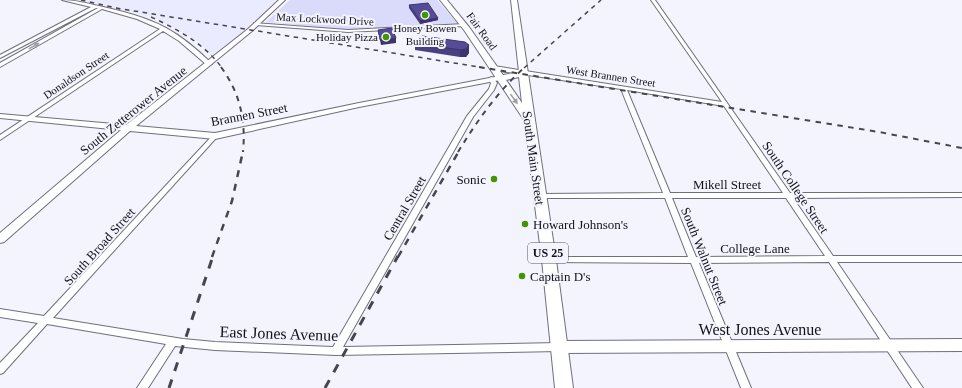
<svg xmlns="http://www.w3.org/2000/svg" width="962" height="388" font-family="'Times New Roman',serif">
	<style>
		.built { fill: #ebebff }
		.green { fill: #dadafb }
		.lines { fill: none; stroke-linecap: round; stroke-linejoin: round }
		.street-casing { stroke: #6f6f7e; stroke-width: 2 }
		.secondary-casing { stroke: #6f6f7e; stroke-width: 2 }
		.primary-casing { stroke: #6f6f7e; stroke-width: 2 }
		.street { fill: #fff; fill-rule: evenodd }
		.secondary { fill: #fff; fill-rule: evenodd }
		.primary { fill: #fff; fill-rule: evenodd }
		.rail-far3 { stroke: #46464e; stroke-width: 1.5; stroke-dasharray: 4.5 4.5; stroke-linecap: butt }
		.rail-far2 { stroke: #46464e; stroke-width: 2; stroke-dasharray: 5.5 5.5; stroke-linecap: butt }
		.rail-far1 { stroke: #46464e; stroke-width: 2.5; stroke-dasharray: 7 7; stroke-linecap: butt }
		.rail { stroke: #46464e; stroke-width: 3; stroke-dasharray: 9 9; stroke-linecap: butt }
		.wall { fill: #494082 }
		.shaded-wall { fill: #3c346a }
		.building { fill: #554b97; stroke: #3c346a }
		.oneway { fill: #a0a0a3 }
		.poi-dot { fill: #439500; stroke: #f4f4ff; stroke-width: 1.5 }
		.labels { text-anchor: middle; stroke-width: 4; stroke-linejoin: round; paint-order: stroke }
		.far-street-label { font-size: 11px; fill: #121218; stroke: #f4f4ff }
		.far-poi-label { font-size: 11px; fill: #121218; stroke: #f4f4ff }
		.shield { fill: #f4f4ff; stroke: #56565d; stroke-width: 1 }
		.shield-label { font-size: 12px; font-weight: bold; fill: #121218 }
		.street-label { font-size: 13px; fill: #121218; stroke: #f4f4ff }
		.poi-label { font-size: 13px; fill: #121218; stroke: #f4f4ff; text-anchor: start }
		.near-street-label { font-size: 16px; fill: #121218; stroke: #f4f4ff }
	</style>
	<rect width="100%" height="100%" fill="#f4f4ff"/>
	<path class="built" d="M81,0H282L215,59L202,45L191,37L165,23L149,17Z"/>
	<path class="green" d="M290,0H437L458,24L352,30L266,22Z"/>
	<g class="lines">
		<defs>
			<path id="street" d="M62,0C74,0 86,3 99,6C121,11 146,17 166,28C181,36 199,51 212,64L207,65L179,41L163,31L0,140V135L160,29L137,19L102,9L0,67V63L98,8H96L0,58V55L91,7Z
				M651,0H655L790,193H962V197L793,198L833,256H962V262H837L923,388H912L829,262L699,263L751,388H741L691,263L546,262L545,260L546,258L549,257H688L665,198H540L536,196L540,194L663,193L621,89L494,70L491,68L494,66L722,102ZM627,90L724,106L783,193H670ZM672,198H786L825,256L696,257Z
				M254,23L348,30L465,24L467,25L465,26L348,32L256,25H254Z
				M491,77L493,78L497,83L494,90L473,117L343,347L559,343L562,344L564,347L562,350L559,351L336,355L215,350L175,346L148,388H137L166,344L47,324L3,373L0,374V363L38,323L0,317V309L44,316L213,135H217L218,136L217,137L53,318L183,339L215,342L333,347L467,116L489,89L491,83L488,79Z"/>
			<path id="secondary" d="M279,0H285L252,31L136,126L215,133L359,103L500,76L504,78L500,80L359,107L215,139L130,131L4,242L0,243V233L121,130L0,118V114L126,125L248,29Z
				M962,339V351L559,353L554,351L552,347L554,343L559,341Z"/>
			<path id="primary" d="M440,0H447L469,27L503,75L519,72L511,0H517L556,260L573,388H555L542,260L524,120L464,30ZM519,77L522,103L506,80Z"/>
		</defs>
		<use href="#street" class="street-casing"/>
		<use href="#secondary" class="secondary-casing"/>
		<use href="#primary" class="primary-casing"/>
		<use href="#street" class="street"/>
		<use href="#secondary" class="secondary"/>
		<use href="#primary" class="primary"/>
		<path class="rail-far3" d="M81,0L120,9
			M116,8L485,68
			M151,17C177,29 205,44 222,68
			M524,68L601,0"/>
		<path class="rail-far2" d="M221,67C240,93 246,120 243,152
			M479,67L879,132L962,148
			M458,152C477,121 498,91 525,67"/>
		<path class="rail-far1" d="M212,257L232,201L243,151
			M398,257L459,151"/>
		<path class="rail" d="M169,388L213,256
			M325,388L398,256"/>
	</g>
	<path class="wall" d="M409,5L438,18V20L420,24L409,8Z
		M415,43L469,45V53L466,57H460L415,50Z"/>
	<path class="shaded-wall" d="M438,18V20L420,24V21Z
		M396,38V43L381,45L380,40Z
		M469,45V53L466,57H460V50Z"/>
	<path class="building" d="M428,3L438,18L420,21L409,5Z
		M392,28L396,38L380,40L378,30Z
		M422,36L465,42L469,45L466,49L460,50L415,43Z"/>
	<defs><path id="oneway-solid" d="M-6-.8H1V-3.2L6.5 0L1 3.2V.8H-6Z"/></defs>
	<g class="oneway">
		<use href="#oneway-solid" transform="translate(34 46) rotate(-29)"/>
		<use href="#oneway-solid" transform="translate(514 99) rotate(54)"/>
	</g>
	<g class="poi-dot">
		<circle cx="425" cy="15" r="4"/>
		<circle cx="386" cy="37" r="4"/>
		<circle cx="494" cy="179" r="4"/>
		<circle cx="525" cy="224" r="4"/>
		<circle cx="522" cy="276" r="4"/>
	</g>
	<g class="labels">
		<g class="far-street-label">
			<text transform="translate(325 19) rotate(3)" y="4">Max Lockwood Drive</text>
			<text transform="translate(482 31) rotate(54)" y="4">Fair Road</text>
			<text transform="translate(76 75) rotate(-34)" y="4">Donaldson Street</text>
			<text transform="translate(611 76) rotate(9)" y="4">West Brannen Street</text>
		</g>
		<g class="far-poi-label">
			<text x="425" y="32">Honey Bowen<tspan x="425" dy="13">Building</tspan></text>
			<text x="378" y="41" text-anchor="end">Holiday Pizza</text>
		</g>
		<rect class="shield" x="528" y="243" width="40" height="20" rx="3"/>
		<g class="shield-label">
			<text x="548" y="257">US 25</text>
		</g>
		<g class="street-label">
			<text transform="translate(133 110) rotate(-39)" y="5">South Zetterower Avenue</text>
			<text transform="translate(249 114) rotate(-11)" y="5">Brannen Street</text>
			<text transform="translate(534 158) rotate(82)" y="5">South Main Street</text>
			<text x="727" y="189">Mikell Street</text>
			<text transform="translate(796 187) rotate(56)" y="5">South College Street</text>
			<text transform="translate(404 208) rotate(-60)" y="5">Central Street</text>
			<text transform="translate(99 246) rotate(-48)" y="5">South Broad Street</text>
			<text x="755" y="253">College Lane</text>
			<text transform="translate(705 256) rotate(68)" y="5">South Walnut Street</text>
		</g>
		<g class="poi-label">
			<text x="486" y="184" text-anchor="end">Sonic</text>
			<text x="533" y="229">Howard Johnson's</text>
			<text x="530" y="281">Captain D's</text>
		</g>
		<g class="near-street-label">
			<text x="760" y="335">West Jones Avenue</text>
			<text transform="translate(279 333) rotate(2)" y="6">East Jones Avenue</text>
		</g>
	</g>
</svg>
